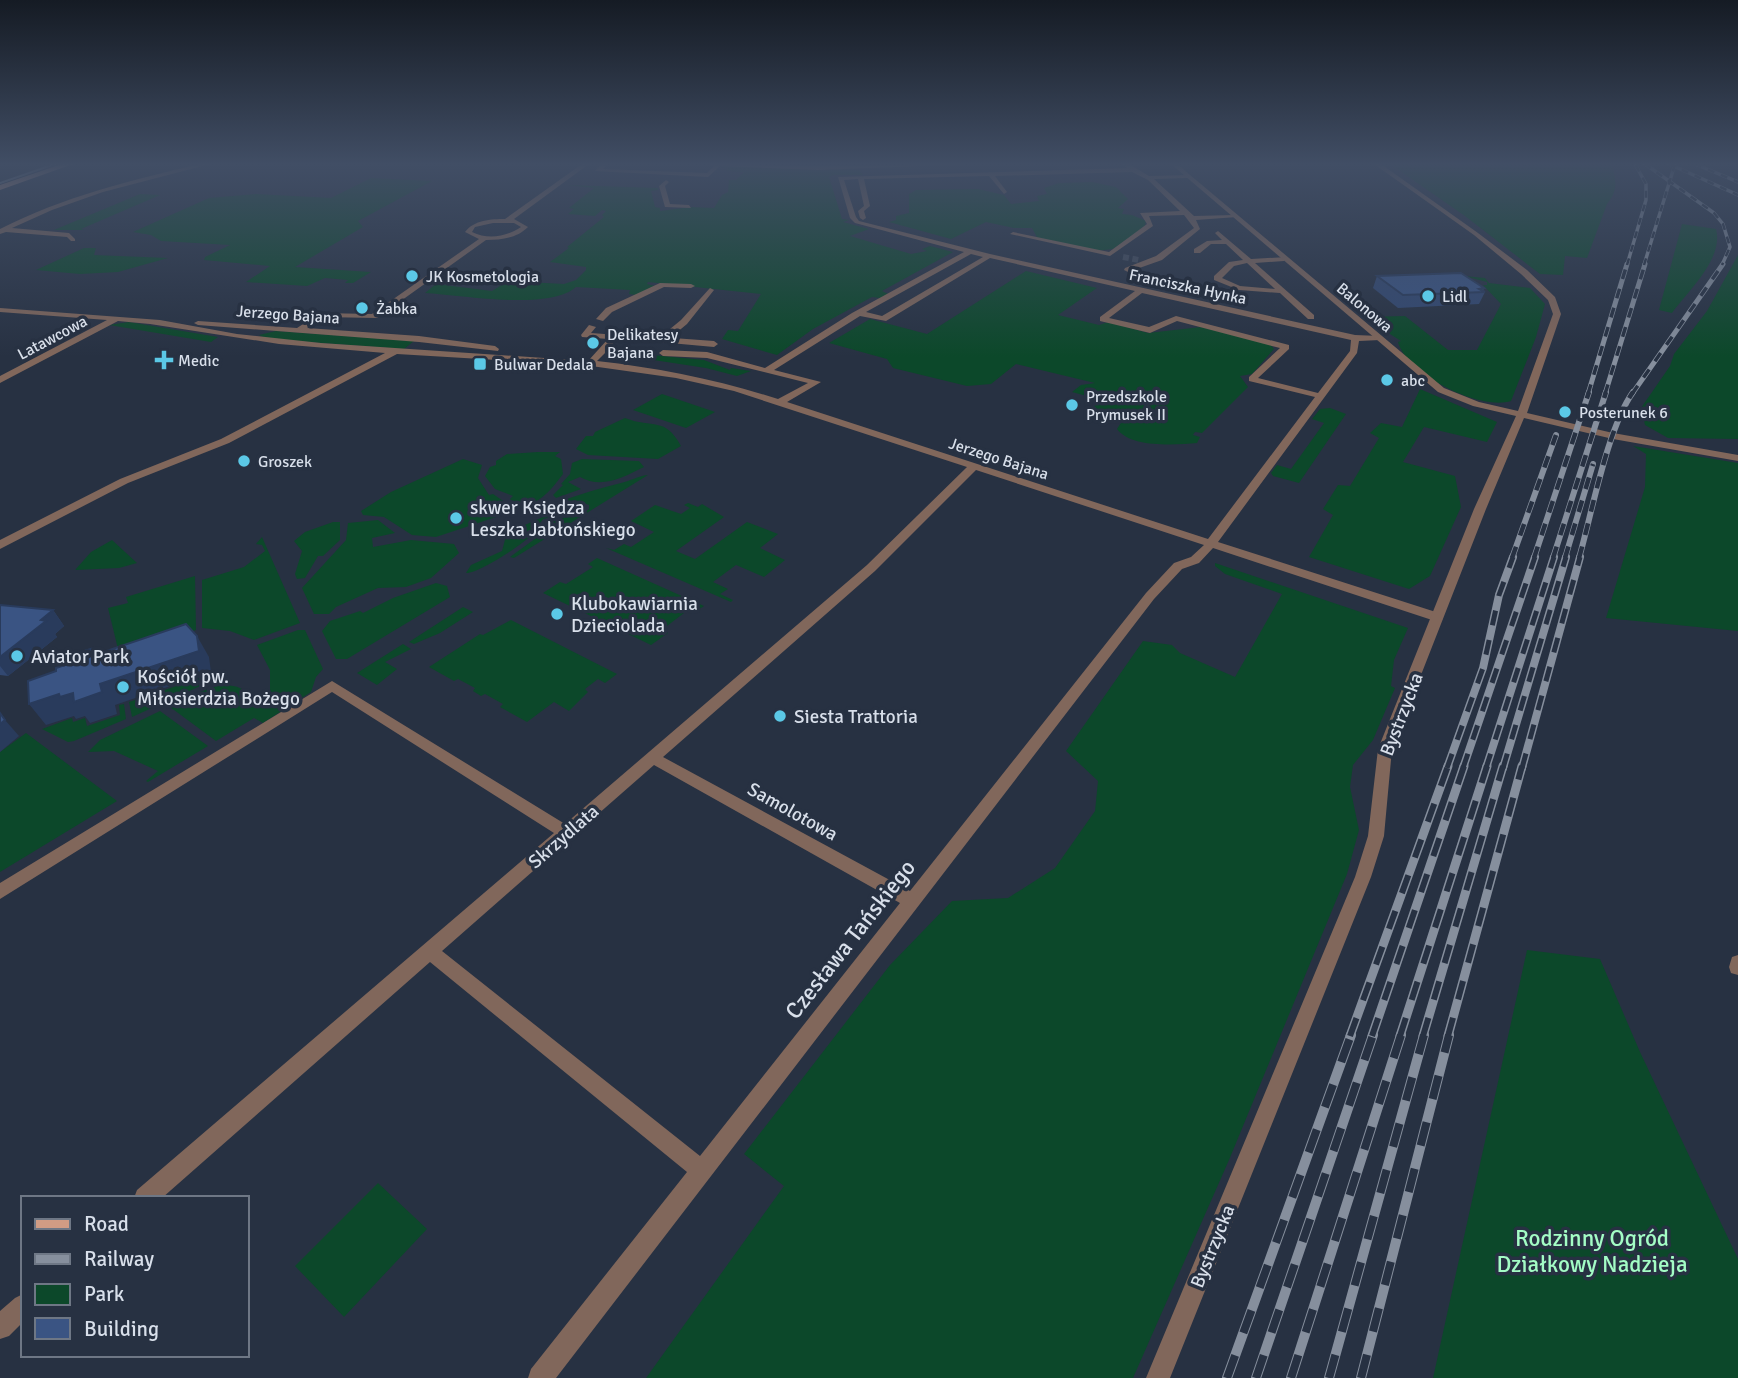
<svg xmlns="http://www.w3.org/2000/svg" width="1738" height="1378" font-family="Signika,sans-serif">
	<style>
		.green { fill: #0c482a }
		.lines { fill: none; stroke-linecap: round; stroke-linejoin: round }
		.minor-tunnel { stroke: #424b5b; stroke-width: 6; stroke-dasharray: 6 3.5; stroke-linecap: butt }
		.minor { fill: #81675b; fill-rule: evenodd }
		.tertiary { fill: #81675b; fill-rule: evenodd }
		.primary { fill: #d19c84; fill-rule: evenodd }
		.tram { stroke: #868f9d; stroke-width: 2 }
		.rail-far5-casing { stroke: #868f9d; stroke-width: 3.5 }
		.rail-far4-casing { stroke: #868f9d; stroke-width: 5 }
		.rail-far3-casing { stroke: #868f9d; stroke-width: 6 }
		.rail-far2-casing { stroke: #868f9d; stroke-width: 8 }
		.rail-far1-casing { stroke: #868f9d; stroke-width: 9 }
		.rail-casing { stroke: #868f9d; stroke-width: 10 }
		.rail-far5 { stroke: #273142; stroke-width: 2.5; stroke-dasharray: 7; stroke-linecap: butt }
		.rail-far4 { stroke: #273142; stroke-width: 3.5; stroke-dasharray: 10; stroke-linecap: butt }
		.rail-far3 { stroke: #273142; stroke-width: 4.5; stroke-dasharray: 12; stroke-linecap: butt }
		.rail-far2 { stroke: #273142; stroke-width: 5; stroke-dasharray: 15; stroke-linecap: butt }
		.rail-far1 { stroke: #273142; stroke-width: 6; stroke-dasharray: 19; stroke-linecap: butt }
		.rail { stroke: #273142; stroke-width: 8; stroke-dasharray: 24; stroke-linecap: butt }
		.wall { fill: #324871 }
		.shaded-wall { fill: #293b5c }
		.building { fill: #3a5483; stroke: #293b5c; stroke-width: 2 }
		.poi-dot { fill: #5bc8e6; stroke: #273142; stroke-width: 2.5 }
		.labels { text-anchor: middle; stroke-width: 7; stroke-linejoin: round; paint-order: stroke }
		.far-poi-label { font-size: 16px; fill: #d8dfea; stroke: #273142; text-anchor: start }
		.far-street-label { font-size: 16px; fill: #d8dfea; stroke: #273142 }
		.poi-label { font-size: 19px; fill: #d8dfea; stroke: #273142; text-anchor: start }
		.street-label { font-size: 19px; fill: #d8dfea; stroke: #273142 }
		.near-street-label { font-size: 23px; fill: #d8dfea; stroke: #273142 }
		.near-park-label { font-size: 23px; fill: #a3fcc5; stroke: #273142 }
	</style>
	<rect width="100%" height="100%" fill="#273142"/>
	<path class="green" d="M1390,164H1611C1617,179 1618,191 1607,204L1587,258L1565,256L1563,275L1540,274L1465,216Z
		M723,166L859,170L863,175H834L829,177L842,219L849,220L843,222L869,229L850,236L911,254L927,251L922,249L930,246L953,252L882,291L888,294L880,298L872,297L813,329L777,355L722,339L728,330L738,331L761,294L648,282L647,284L655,286L636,295L629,294L630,290L576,287C549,311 462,295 425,293L436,284L492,291L508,281L564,284L576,280L586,270V267L550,262L569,248L567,247L604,217L602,215L606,211L602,210L595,216L568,214L574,209L569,208L594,188L567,185L658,188V190L651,191L655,207L660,208V211L691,207L714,208L722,195L728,192L729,180H736L744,172L726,171L728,168L720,167Z
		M371,178L432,181L358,221L363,227L295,267L371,272L353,283H345L348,280L325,278L307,286L246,282L270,266L204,260L205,257L230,245L161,241L151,235L133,232L209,198L256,194L331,198Z
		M1092,182L1116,187L1128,199L1118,208L1124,209L1122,214L1132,215L1146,221L1144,228L1113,249L1095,251L1038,239L1032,228H1014L986,222L951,239L889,222L896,220V216L909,213V194L916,190L978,189L1004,195L1011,204L1039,201L1037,196L1047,194L1044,188L1059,183Z
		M140,194L160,195L81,229L85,230H54Z
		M1682,224L1716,229C1724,258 1689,290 1672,313L1659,310Z
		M84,248H96L94,255L168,258L118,272L80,274L36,270Z
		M1738,255V439L1668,438L1645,425L1641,408L1670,366L1674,354L1707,311Z
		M1026,271L1097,288L1058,315L1099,325L1108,322L1148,333L1201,327L1270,344L1274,349L1252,374L1240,376L1248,387L1202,433L1195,432L1193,435L1200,437L1197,443C1175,445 1131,448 1117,429L1124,418L1091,409L1099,402L1107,403L1109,398L1102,400L1072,392L1081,385L1095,383L1016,364L991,384L967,386L893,368L887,359L829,343L870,319L927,334Z
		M1464,276L1485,278L1489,283L1530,288L1545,304L1536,337L1511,401C1478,411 1406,373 1398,342L1401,341L1363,317L1405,316L1448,350H1477L1501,304L1483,285H1487V282Z
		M129,322L218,337L211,342L109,325Z
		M276,331L414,341L404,349L267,339L259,335Z
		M651,355L704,360L730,370L731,368L751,371L737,376L706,368L647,359Z
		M1420,389L1497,422L1487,442L1424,427L1403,462L1455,476L1461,507L1430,576L1409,589L1309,557L1333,515L1323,509L1338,485L1350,486L1379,438L1370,433L1381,423L1402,427Z
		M662,394L715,412L686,428L633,410Z
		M1330,408L1346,414L1299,483L1273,476L1271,473L1277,465L1291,469L1324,423L1312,419L1320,409Z
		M625,418C653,429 665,416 681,446L658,459L588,455L576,449L586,436H593L595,432Z
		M1633,446L1738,463V631L1606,618L1645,487L1646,454Z
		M538,452H560L555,456L561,459L563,474C552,489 540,504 520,507L510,499L513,496L495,489L485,476L490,467L496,465V461L507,454Z
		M463,459L482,465L478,478L489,495L493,494L509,505L505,514L436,537L412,535L384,517L363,515L361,511L391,492Z
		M582,459L639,461L644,467C622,478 601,489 580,477L568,482L581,489L556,498L553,495L563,485L561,484L570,474L572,463Z
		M648,475L514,558L510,557L543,533L549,523L557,519L582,515L589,509V505L575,500L563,504L561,501C581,494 600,488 621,483C631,481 637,476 648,475Z
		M688,503L698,507L702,504L724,517L676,551L695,559L747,522L778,534L760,548L785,560L764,577L736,565L713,582L728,589L720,594L733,600L731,602L606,548L614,550L624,544L631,547L654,532L631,521L655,505L681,514L690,508L684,505Z
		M577,505L581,507L578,511L543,519C539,524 538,528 534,533C525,543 478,574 466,573L471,565L502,551L506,536L511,531L566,507Z
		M378,520L395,533L372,538L373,547L411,540L454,544L459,553L431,578L406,587L378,588L336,607L329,614H314L302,588L346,540L348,523Z
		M333,522H340V540L323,556H318L305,578L297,579L295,574L302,551L294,541L305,532Z
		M262,537L300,623L254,640L230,631L202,628V580L244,567L265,551L262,545L256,544Z
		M112,540L137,563L119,568L75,570L91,552Z
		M597,558L704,606L695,612L688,610L663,629L668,633L651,645L543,593L560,582L566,584L593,567L588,564Z
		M1215,563L1408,628L1394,660L1391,686L1395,688L1373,740L1353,765L1350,787L1359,830L1347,874L1229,1160L1133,1378H646L784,1186L744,1154L890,965L952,901L1008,898L1055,868L1095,811L1098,781L1066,751L1143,641L1172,645L1180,653L1235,677L1282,594L1225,574L1215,566Z
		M195,576L196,630L119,653L108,608L128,603L126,597Z
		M436,583L447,586L450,597L347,659H336L322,631L330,621L360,611L363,613L393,598Z
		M463,607L473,612L440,633L414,644L409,642Z
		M511,620L617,674L605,683L598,679L585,689L588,692L569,711L554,702L527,722L500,707L503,704L485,694L481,696L473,691L475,688L458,679L454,681L429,667L480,634L483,635Z
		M298,630H305L323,669L316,677L311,692L263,723L254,718L216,741L170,707C203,692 226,671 257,699L270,694V670L257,645Z
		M403,644L411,649L385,662L397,669L377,685L357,673Z
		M212,674L209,682L132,717L129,702Z
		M124,704L126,719L74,741L68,742L42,729L72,718L73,722L85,718L87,726L120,715L119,705Z
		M160,711L208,746L148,782L146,781L158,771L114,751L88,752L100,740Z
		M26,733L117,801L0,872V752Z
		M1527,950L1600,959L1640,1052L1738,1259V1378H1433Z
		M378,1183L427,1229L344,1317L295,1266Z"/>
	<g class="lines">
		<path class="minor-tunnel" d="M1123,257L1139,260"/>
		<path class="minor" d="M200,164H210L103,192L52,210L12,228L69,233L75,239V241H71L67,237L6,232L0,234V229C63,197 131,180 200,164Z
			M582,164H589L514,219L528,227C517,238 502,240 486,240L377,318L322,317L307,328L419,336L495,346L499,349L498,351L419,342L198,325L194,323L198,321L297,328L320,313L372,314L479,239L465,232C474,220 491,219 505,219ZM493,223H514L521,227C506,237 488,240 472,232L475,227Z
			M601,164H608L603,169L707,173L714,166L710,164L819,166L970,164L819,170L720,166L708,177L595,171Z
			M1122,164H1129L1149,176L1190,175L1188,178L1154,179L1194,216L1234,215L1237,217L1196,220L1200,229L1162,260L1128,272L1124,270L1125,268L1156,256L1194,228L1184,215L1149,216L1153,226L1110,256L1010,234L1013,232L1109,252L1147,224L1140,213L1180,211L1148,180L1132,172L995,176L1007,192L1004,194L989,176L864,179L870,206L864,211L866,218L863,220L860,218L858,211L864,206L858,179L844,180L856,217L859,221L990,254L1355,335L1380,336V340L1359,341L1357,353L1218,542L1442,614L1443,617L1442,620H1432L1213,548L1199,563L1182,569L1154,599L556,1378H528L531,1369L687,1172L430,962L162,1198H134L137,1190L554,833L332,692L0,899V883L332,681L565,824L867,565L967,467L734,391L676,378L584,365L397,354L229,443L128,483L0,549V540L120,479L221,439L385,353L279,344L150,324L118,321L0,383V376L107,320L0,312V308L160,320L237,334L321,343L588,361L608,339L582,337L581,335L589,325L596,327L591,333L659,338L681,320L710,288L714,290L687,324L664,343L616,340L610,347L651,349L655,352L654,354L606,352L597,361C659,368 719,380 778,399L808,383L707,358L663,356L659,353L663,350L707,352L765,368L852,313L964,252L855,223L850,218L838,177L1127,168ZM971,254L983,257L882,316L866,312ZM990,258L1135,291L1100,317V321L1150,333L1177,321L1280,348L1249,377V381L1315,397L1208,539L787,402L821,382L774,370L860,316L886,321ZM1142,293L1351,340L1350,351L1318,393L1258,378L1289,349V345L1176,316L1149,327L1109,318ZM976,470L1204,545L1191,557L1174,563L1146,593L910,891L663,757L875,571ZM654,765L900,903L700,1156L442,951Z
			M666,180L669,182L665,186L670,204L689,205L691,208L665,207L659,186Z
			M1218,231L1251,259L1287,257L1284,261L1255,263L1314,315V319H1308L1280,293L1239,290L1214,280V276L1229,262L1243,260L1226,244H1211L1200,253H1194V249L1207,241L1222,240L1215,233ZM1247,263L1275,289L1240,286L1222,278L1234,266Z
			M660,283L691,284L695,286L691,288L664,287L612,312L603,321L596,319L606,308Z
			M673,338L714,341L718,344L714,347L670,343V339Z
			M1738,955V975L1731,973L1729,967L1732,957Z
			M23,1294V1322L9,1336L0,1339V1311L15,1298Z"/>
		<path class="tertiary" d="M1171,164H1177L1444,388L1479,402L1518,411L1553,314L1548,300L1521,274L1474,235L1374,164H1381L1478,233L1527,270L1555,297L1561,314L1527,413L1613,433L1738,455V461L1613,439L1524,418L1486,509L1392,749L1384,836L1371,877L1170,1378H1146L1355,877L1368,836L1378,749L1474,509L1516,416L1473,406L1438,392Z"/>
		<path class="primary" d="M62,164H73L0,190V185Z"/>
		<path class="tram" d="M0,183L55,164"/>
		<defs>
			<path id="rail-far5" d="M1645,164L1714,213L1723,224L1730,247L1722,265
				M1669,164L1738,195
				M1695,164L1738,182
				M1627,265L1646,200V184L1635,164
				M1644,265L1675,164"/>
			<path id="rail-far4" d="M1588,394L1627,264
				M1605,394L1645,264
				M1632,394L1723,264"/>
			<path id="rail-far3" d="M1512,558L1556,435
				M1534,558L1589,392
				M1553,558L1606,392
				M1565,558L1593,464
				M1579,558C1592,513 1607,429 1633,392"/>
			<path id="rail-far2" d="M1447,768L1483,668L1499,595L1513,557
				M1463,768L1535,557
				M1486,768L1554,557
				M1503,768L1566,557
				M1522,768L1580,557"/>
			<path id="rail-far1" d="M1350,1036L1448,766
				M1372,1036L1464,766
				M1400,1036L1487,766
				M1423,1036L1503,766
				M1448,1036L1522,766"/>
			<path id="rail" d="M1227,1378L1351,1035
				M1256,1378L1373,1035
				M1291,1378L1401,1035
				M1329,1378L1424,1035
				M1361,1378L1449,1035"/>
		</defs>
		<use href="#rail-far5" class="rail-far5-casing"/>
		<use href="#rail-far4" class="rail-far4-casing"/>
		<use href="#rail-far3" class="rail-far3-casing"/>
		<use href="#rail-far2" class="rail-far2-casing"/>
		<use href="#rail-far1" class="rail-far1-casing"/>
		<use href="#rail" class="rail-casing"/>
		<use href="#rail-far5" class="rail-far5"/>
		<use href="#rail-far4" class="rail-far4"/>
		<use href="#rail-far3" class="rail-far3"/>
		<use href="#rail-far2" class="rail-far2"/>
		<use href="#rail-far1" class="rail-far1"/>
		<use href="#rail" class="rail"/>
	</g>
	<path class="wall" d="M1377,276L1484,288L1483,291L1485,292L1479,304L1398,308L1373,288Z
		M0,605L53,610L64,626L55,634L57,637L8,676L0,675Z"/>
	<path class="shaded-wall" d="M53,610L64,626L55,634L57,637L8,676L0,666V657Z
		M197,636L209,657L211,672L115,705L117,714L90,723L85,716L76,719L74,716L46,725L29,704L59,694L100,684Z
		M5,720L19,736L0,752V724Z"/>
	<path class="building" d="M1461,273L1484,288L1479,289L1485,292L1403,295L1377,276Z
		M0,605L53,610L41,620L46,621L0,657Z
		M186,624L197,636L199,651L100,684L102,692L74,702L73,693L60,697L59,694L29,704L28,681L56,671V668L68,664L67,656L94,648L95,655Z
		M0,713L5,720L0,724Z"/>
	<linearGradient id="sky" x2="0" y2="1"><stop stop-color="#151b24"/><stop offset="0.46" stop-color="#414e65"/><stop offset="1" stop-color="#414e65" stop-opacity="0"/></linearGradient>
	<rect width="1738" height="357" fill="url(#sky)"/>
	<g class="poi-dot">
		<circle cx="412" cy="276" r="7"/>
		<circle cx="1428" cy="296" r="7"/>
		<circle cx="362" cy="308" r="7"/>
		<circle cx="593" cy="343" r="7"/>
		<path d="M160.5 349.5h7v7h7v7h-7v7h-7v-7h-7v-7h7z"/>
		<rect x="473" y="357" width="14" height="14" rx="3.5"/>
		<circle cx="1387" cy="380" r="7"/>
		<circle cx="1072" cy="405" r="7"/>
		<circle cx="1565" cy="412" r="7"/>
		<circle cx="244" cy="461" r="7"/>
		<circle cx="456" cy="518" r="7"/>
		<circle cx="557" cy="614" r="7"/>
		<circle cx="17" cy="656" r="7"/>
		<circle cx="123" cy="687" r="7"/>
		<circle cx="780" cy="716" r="7"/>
	</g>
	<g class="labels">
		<g class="far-poi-label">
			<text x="426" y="282">JK Kosmetologia</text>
			<text x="1442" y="302">Lidl</text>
			<text x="376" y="314">Żabka</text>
			<text x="607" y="340">Delikatesy<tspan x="607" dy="18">Bajana</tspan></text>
			<text x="178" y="366">Medic</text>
			<text x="494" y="370">Bulwar Dedala</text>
			<text x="1401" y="386">abc</text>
			<text x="1086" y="402">Przedszkole<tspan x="1086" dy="18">Prymusek II</tspan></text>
			<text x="1579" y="418">Posterunek 6</text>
			<text x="258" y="467">Groszek</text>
		</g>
		<g class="far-street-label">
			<text transform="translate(1188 286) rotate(12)" y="6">Franciszka Hynka</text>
			<text transform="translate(1365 307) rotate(40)" y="6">Balonowa</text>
			<text transform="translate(288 314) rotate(4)" y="6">Jerzego Bajana</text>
			<text transform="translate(52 337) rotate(-28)" y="6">Latawcowa</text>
			<text transform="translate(999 458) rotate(18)" y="6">Jerzego Bajana</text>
		</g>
		<g class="poi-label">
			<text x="470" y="514">skwer Księdza<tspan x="470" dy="22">Leszka Jabłońskiego</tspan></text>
			<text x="571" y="610">Klubokawiarnia<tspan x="571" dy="22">Dzieciolada</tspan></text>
			<text x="31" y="663">Aviator Park</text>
			<text x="137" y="683">Kościół pw.<tspan x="137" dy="22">Miłosierdzia Bożego</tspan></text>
			<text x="794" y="723">Siesta Trattoria</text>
		</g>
		<g class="street-label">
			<text transform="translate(1401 714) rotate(-69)" y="7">Bystrzycka</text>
			<text transform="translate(793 811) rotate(29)" y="7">Samolotowa</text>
			<text transform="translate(563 836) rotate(-41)" y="7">Skrzydlata</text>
			<text transform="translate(1212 1246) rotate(-68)" y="7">Bystrzycka</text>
		</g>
		<g class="near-street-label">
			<text transform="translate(850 939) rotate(-52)" y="8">Czesława Tańskiego</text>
		</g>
		<g class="near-park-label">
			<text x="1592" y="1246">Rodzinny Ogród<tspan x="1592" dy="26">Działkowy Nadzieja</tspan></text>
		</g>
	</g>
	<rect x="21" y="1196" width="228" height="161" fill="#273142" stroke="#6e7785" stroke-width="2"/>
	<rect x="35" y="1219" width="35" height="10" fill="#d19c84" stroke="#6e7785" stroke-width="2"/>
	<text x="84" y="1231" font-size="21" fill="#d8dfea">Road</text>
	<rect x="35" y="1254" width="35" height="10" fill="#868f9d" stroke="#6e7785" stroke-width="2"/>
	<text x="84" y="1266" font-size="21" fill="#d8dfea">Railway</text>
	<rect x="35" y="1284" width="35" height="21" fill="#0c482a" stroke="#6e7785" stroke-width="2"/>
	<text x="84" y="1301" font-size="21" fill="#d8dfea">Park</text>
	<rect x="35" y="1318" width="35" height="21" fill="#3a5483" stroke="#6e7785" stroke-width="2"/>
	<text x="84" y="1336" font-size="21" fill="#d8dfea">Building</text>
</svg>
